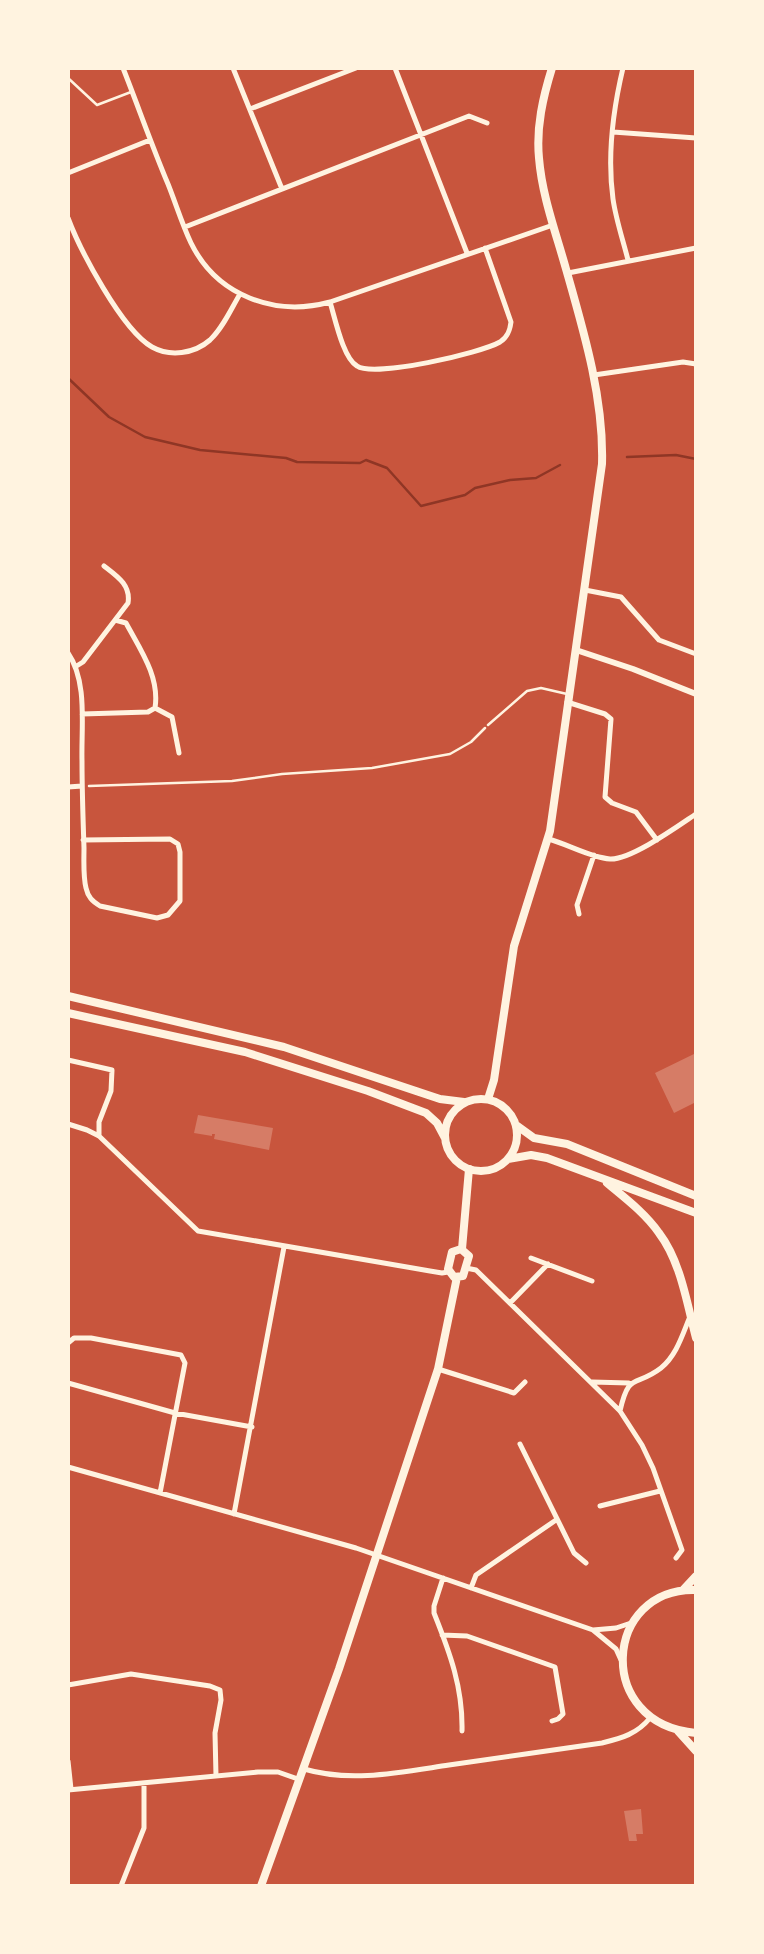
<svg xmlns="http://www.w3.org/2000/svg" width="764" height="1954" font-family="Poppins,sans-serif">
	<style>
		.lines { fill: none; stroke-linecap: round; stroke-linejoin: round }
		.stream { stroke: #8f3625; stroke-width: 2.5 }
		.building { fill: #d67c66 }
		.path { stroke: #fff3e0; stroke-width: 2.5 }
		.service { stroke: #fff3e0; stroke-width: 2.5 }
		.minor { stroke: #fff3e0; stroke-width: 5 }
		.tertiary { stroke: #fff3e0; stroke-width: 6 }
		.secondary { stroke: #fff3e0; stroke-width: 8 }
		.primary { stroke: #fff3e0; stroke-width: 8 }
	</style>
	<rect width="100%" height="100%" fill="#c8553d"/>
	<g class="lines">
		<path class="stream" d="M68,378L109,417L145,437L200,450L286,458L297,462L360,463L366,460L387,468L421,506L465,495L475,488L510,480L536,478L560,465
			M627,457L676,455L696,459"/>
	</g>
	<path class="building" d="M696,1053V1102L674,1113L655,1073Z
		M198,1115L273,1128L269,1150L214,1139L215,1134H212V1136L194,1133Z
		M641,1809L643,1834H636L637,1841H629L624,1811Z"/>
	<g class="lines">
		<path class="path" d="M89,786L232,781L282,774L372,768L450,754L471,742L485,728"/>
		<path class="service" d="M68,78L97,105L131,92
			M488,725L527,691L541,688L567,694"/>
		<path class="minor" d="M123,68C138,106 152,146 168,184C176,204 182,224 191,243C217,296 275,317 330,302L553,225
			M233,68L282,189
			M395,68L467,253
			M623,68C613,110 607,155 613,199C616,220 623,240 628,260
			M250,109L356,68
			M613,132L696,138
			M68,173L150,140
			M68,218C80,250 122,330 152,347C170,357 194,354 210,340C223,328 231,309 240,294
			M185,227L469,116L487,123
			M568,273L696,248
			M330,302C335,318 343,358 357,366C374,378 481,353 500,342C508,337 510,330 511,322L485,248
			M594,375L683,362L696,364
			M585,590L621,597L659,640L696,654
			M68,653C88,682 81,727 82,761C82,790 83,819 84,848C84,861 83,876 86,888C88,897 92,901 100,906L157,918L168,915L180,901V852L178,844L170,839L83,840
			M75,667L83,662L128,603C131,585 117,576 104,566
			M567,702L605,714L611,719L605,797L612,803L636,812L657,840
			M155,708L172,717L179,753
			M82,714L148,712L155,708C160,677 140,649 126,623L115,620
			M68,787L82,786
			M548,839C568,844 589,857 610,859C631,860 678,826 696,814
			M579,914L577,905L594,855
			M68,1060L112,1070L111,1091L99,1122V1136
			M68,1124L87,1130L99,1136L198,1231L430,1271L442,1273L448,1272
			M531,1258L592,1281
			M466,1268L476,1270L620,1411L642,1445L653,1468L682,1550L676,1558
			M510,1303L548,1264
			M68,1343L74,1338H91L181,1355L185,1363L160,1493
			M438,1369L514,1393L525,1382
			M592,1382L629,1383
			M68,1383L175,1413L252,1427
			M620,1411C629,1371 635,1388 661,1368C676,1356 682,1336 689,1319
			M520,1444L574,1553L586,1563
			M68,1467L356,1548L593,1630L616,1649L621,1660
			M600,1506L660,1491
			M234,1514L284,1247
			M443,1578L434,1606V1613C450,1653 463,1688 462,1731
			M471,1588L476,1575L556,1520
			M593,1630L616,1628L634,1622
			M442,1635L467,1636L555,1667L563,1714L558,1719L552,1721
			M68,1685L131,1674L210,1686L220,1690L221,1700L215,1733L216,1776
			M68,1761L71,1789
			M304,1769C351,1783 402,1772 449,1765C500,1758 551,1750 602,1743C622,1738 637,1734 650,1718
			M68,1790L258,1772H278L298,1779
			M121,1886L144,1828V1783"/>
		<path class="tertiary" d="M576,650L633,669L696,694"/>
		<path class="secondary" d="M488,1099L494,1080L514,946L550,831L602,464C604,399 584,332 566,269C556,233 542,196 539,158C536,127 543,97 552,68
			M461,1249L469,1256L463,1276L454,1277L448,1269L452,1252Z
			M462,1249L469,1169
			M683,1590L696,1576
			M696,1590C604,1587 593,1724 696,1733
			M678,1731L696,1751
			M261,1886L339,1669L438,1369L457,1277"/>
		<path class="primary" d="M68,996L284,1047L440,1099L464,1102
			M68,1013L245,1052L368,1091L426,1113L437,1123L445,1138
			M445 1135a36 36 0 1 1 72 0a36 36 0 1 1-72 0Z
			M516,1125L534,1138L567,1144L696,1196
			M508,1159L531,1155L547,1158L696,1213
			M607,1183C625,1198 645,1213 659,1233C681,1262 687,1304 696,1338"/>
	</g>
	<rect width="764" height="1954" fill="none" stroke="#fff3e0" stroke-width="140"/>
</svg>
